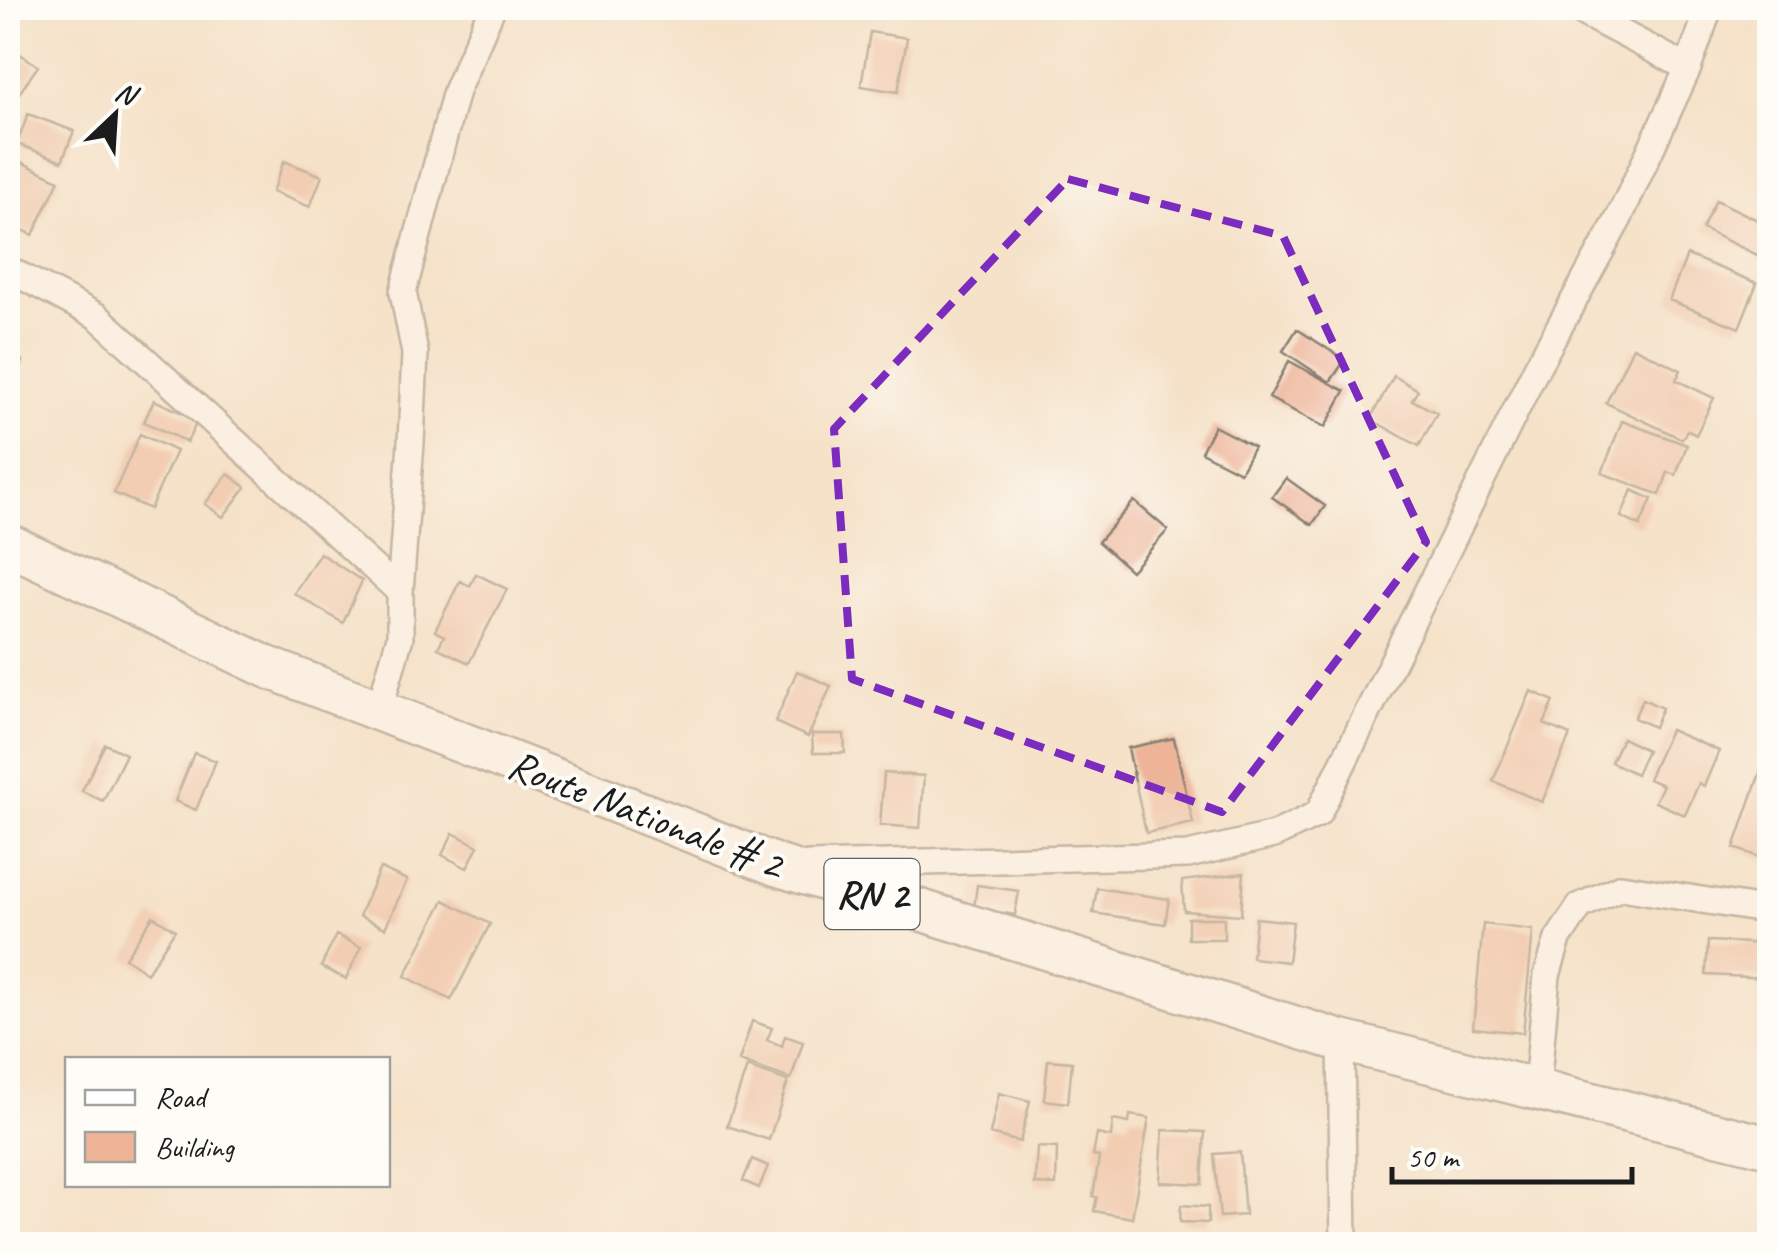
<svg xmlns="http://www.w3.org/2000/svg" width="1777" height="1252" font-family="Caveat,sans-serif">
	<style>
		.building { fill: #edb498 }
		.lines { fill: none; stroke-linecap: round; stroke-linejoin: round }
		.street-casing { stroke: #887f72; stroke-width: 30 }
		.primary-casing { stroke: #887f72; stroke-width: 45 }
		.street { stroke: #fff; stroke-width: 25 }
		.primary { stroke: #fff; stroke-width: 40 }
		.marked { fill: none; stroke: #7b2cbf; stroke-width: 8; stroke-dasharray: 20 12; stroke-linejoin: round }
		.labels { text-anchor: middle; stroke-width: 8; stroke-linejoin: round; paint-order: stroke }
		.shield { fill: #fdfcf7; stroke: #605f5e; stroke-width: 2.5 }
		.shield-label { font-size: 40px; font-weight: bold; fill: #1c1c1c }
		.street-label { font-size: 42px; fill: #1c1c1c; stroke: #fdfcf7 }
	</style>
	<rect width="100%" height="100%" fill="#fdfcf7"/>
	<filter id="ink" filterUnits="userSpaceOnUse"><feTurbulence type="fractalNoise" baseFrequency=".01" numOctaves="2"/><feDisplacementMap in="SourceGraphic" scale="20" xChannelSelector="R" yChannelSelector="G"/><feConvolveMatrix kernelMatrix="1 2 1 2 8 2 1 2 1" color-interpolation-filters="sRGB"/></filter>
	<filter id="wash" filterUnits="userSpaceOnUse"><feTurbulence type="fractalNoise" baseFrequency=".0048" numOctaves="4" result="noise"/><feDisplacementMap in="SourceGraphic" scale="40" xChannelSelector="R" yChannelSelector="G"/><feGaussianBlur stdDeviation="2.25" result="paint"/><feColorMatrix in="noise" values="0 0 0 0 0 0 0 0 0 0 0 0 0 0 0 0 0 1.4 0 .05"/><feComposite in="paint" operator="in"/></filter>
	<g filter="url(#wash)">
		<rect width="100%" height="100%" fill="#f5e2c9"/>
		<g id="blocks">
			<path class="building" d="M870,32L907,38L898,92L861,86Z
				M13,49L38,66L16,98L8,92V58Z
				M28,114L74,131L62,161L17,144Z
				M19,161L59,180L33,235L8,223V185Z
				M284,161L322,176L310,207L272,192Z
				M1716,200L1770,226V261L1702,229Z
				M1687,255L1757,283L1739,328L1669,300Z
				M1297,329L1345,360L1330,382L1283,351Z
				M1633,347L1681,370L1676,380L1714,398L1696,435L1687,430L1682,439L1606,403Z
				M8,354L23,361L8,392Z
				M1289,361L1345,391L1325,427L1269,398Z
				M1394,376L1418,390L1412,400L1437,413L1419,446L1370,419Z
				M154,400L198,420L187,442L144,422Z
				M1622,421L1687,445L1676,475L1668,472L1660,495L1602,473Z
				M1214,426L1254,447L1240,472L1201,452Z
				M140,434L176,451L150,509L114,493Z
				M228,474L246,487L223,517L205,504Z
				M1286,478L1325,506L1312,525L1272,497Z
				M1632,490L1652,499L1640,526L1621,517Z
				M1134,501L1168,530L1131,571L1098,542Z
				M320,553L362,581L343,623L294,593Z
				M476,574L507,589L469,663L438,648L444,636L435,631L460,581L470,586Z
				M797,671L831,686L808,737L775,722Z
				M1531,691L1554,701L1544,724L1570,735L1542,802L1493,781Z
				M1643,699L1662,708L1654,727L1634,718Z
				M1670,730L1719,751L1704,786L1699,783L1685,815L1655,802L1663,785L1648,779Z
				M812,734H844L845,753H813Z
				M1174,738L1193,823L1146,833L1128,748Z
				M1622,738L1647,750L1636,774L1611,762Z
				M105,744L126,754L103,801L82,791Z
				M194,753L216,761L196,810L175,801Z
				M1762,767L1770,769V861L1734,848Z
				M884,773L924,776L920,828L880,825Z
				M453,833L478,846L467,868L442,855Z
				M380,868L407,880L385,928L359,916Z
				M1244,873L1241,915L1184,911L1182,881Z
				M977,885L1019,891L1015,915L974,908Z
				M1097,888L1169,899L1165,924L1093,913Z
				M444,900L490,924L451,1000L405,976Z
				M153,916L175,930L147,973L125,958Z
				M1188,918H1224V939H1188Z
				M1256,918L1293,922L1288,962L1252,958Z
				M1483,924L1533,930L1523,1033L1473,1028Z
				M336,935L361,947L346,979L321,967Z
				M1708,941L1770,944V978L1706,975Z
				M752,1021L772,1028L767,1040L782,1046L785,1036L803,1042L791,1079L739,1061Z
				M1048,1060L1072,1062L1068,1103L1044,1100Z
				M747,1067L788,1081L769,1140L727,1126Z
				M999,1093L1030,1101L1020,1142L990,1134Z
				M1130,1115L1149,1118L1132,1218L1094,1211L1097,1197L1093,1196L1099,1157L1093,1156L1097,1134L1111,1137L1113,1120L1129,1123Z
				M1163,1130L1205,1132L1202,1184L1160,1182Z
				M1037,1147L1057,1148L1056,1185L1035,1184Z
				M1240,1152L1245,1215L1220,1217L1214,1154Z
				M752,1159L768,1166L759,1188L743,1181Z
				M1181,1205L1208,1207V1223L1180,1222Z"/>
		</g>
	</g>
	<g filter="url(#ink)">
		<use href="#blocks" fill-opacity="0" stroke="#887f72" stroke-width="2.5"/>
		<g class="lines">
			<defs>
				<path id="street" d="M1574,8L1688,68
					M8,269L97,316L400,592
					M379,710L400,637V592L411,443L415,353L403,292L456,91L492,8
					M809,865L1188,855L1274,835L1318,814L1537,367L1618,220L1688,68L1709,8
					M1341,1041L1344,1244
					M1537,1089L1547,975L1558,939L1580,906L1621,887L1770,911"/>
				<path id="primary" d="M8,544L267,667L779,866L1341,1041L1770,1147"/>
			</defs>
			<use href="#street" class="street-casing"/>
			<use href="#primary" class="primary-casing"/>
			<use href="#street" class="street"/>
			<use href="#primary" class="primary"/>
		</g>
	</g>
	<path d="M0 0H1777V1252H0ZM1068,179L1283,236L1426,542L1222,812L852,679L834,429Z" fill="#f5e2c9" fill-opacity=".55" fill-rule="evenodd"/>
	<path class="marked" d="M1068,179L1283,236L1426,542L1222,812L852,679L834,429Z"/>
	<g class="labels">
		<rect class="shield" x="824.5" y="859" width="95" height="70" rx="8"/>
		<g class="shield-label">
			<text x="872" y="908">RN 2</text>
		</g>
		<g class="street-label">
			<text transform="translate(646 813) rotate(21)" y="15">Route Nationale # 2</text>
		</g>
	</g>
	<rect width="1777" height="1252" fill="none" stroke="#fdfcf7" stroke-width="40"/>
	<rect x="65" y="1057" width="325" height="130" fill="#fdfcf7" stroke="#a3a29f" stroke-width="2.5"/>
	<rect x="85" y="1090" width="50" height="15" fill="#ffffff" stroke="#a3a29f" stroke-width="2.5"/>
	<text x="155" y="1107" font-size="30" fill="#1c1c1c">Road</text>
	<rect x="85" y="1132" width="50" height="30" fill="#edb498" stroke="#a3a29f" stroke-width="2.5"/>
	<text x="155" y="1157" font-size="30" fill="#1c1c1c">Building</text>
	<g transform="translate(115 115) rotate(25)" stroke="#fdfcf7" stroke-width="8" paint-order="stroke">
	<path d="M0-8L18 38L0 25L-18 38Z" fill="#1c1c1c"/>
	<text y="-15" font-size="28" font-weight="bold" text-anchor="middle" fill="#1c1c1c">N</text>
	</g>
	<path d="M1392 1167v15h240v-15" fill="none" stroke="#1c1c1c" stroke-width="5"/>
	<text x="1407" y="1167" font-size="30" fill="#1c1c1c" stroke="#fdfcf7" stroke-width="8" paint-order="stroke">50 m</text>
</svg>
